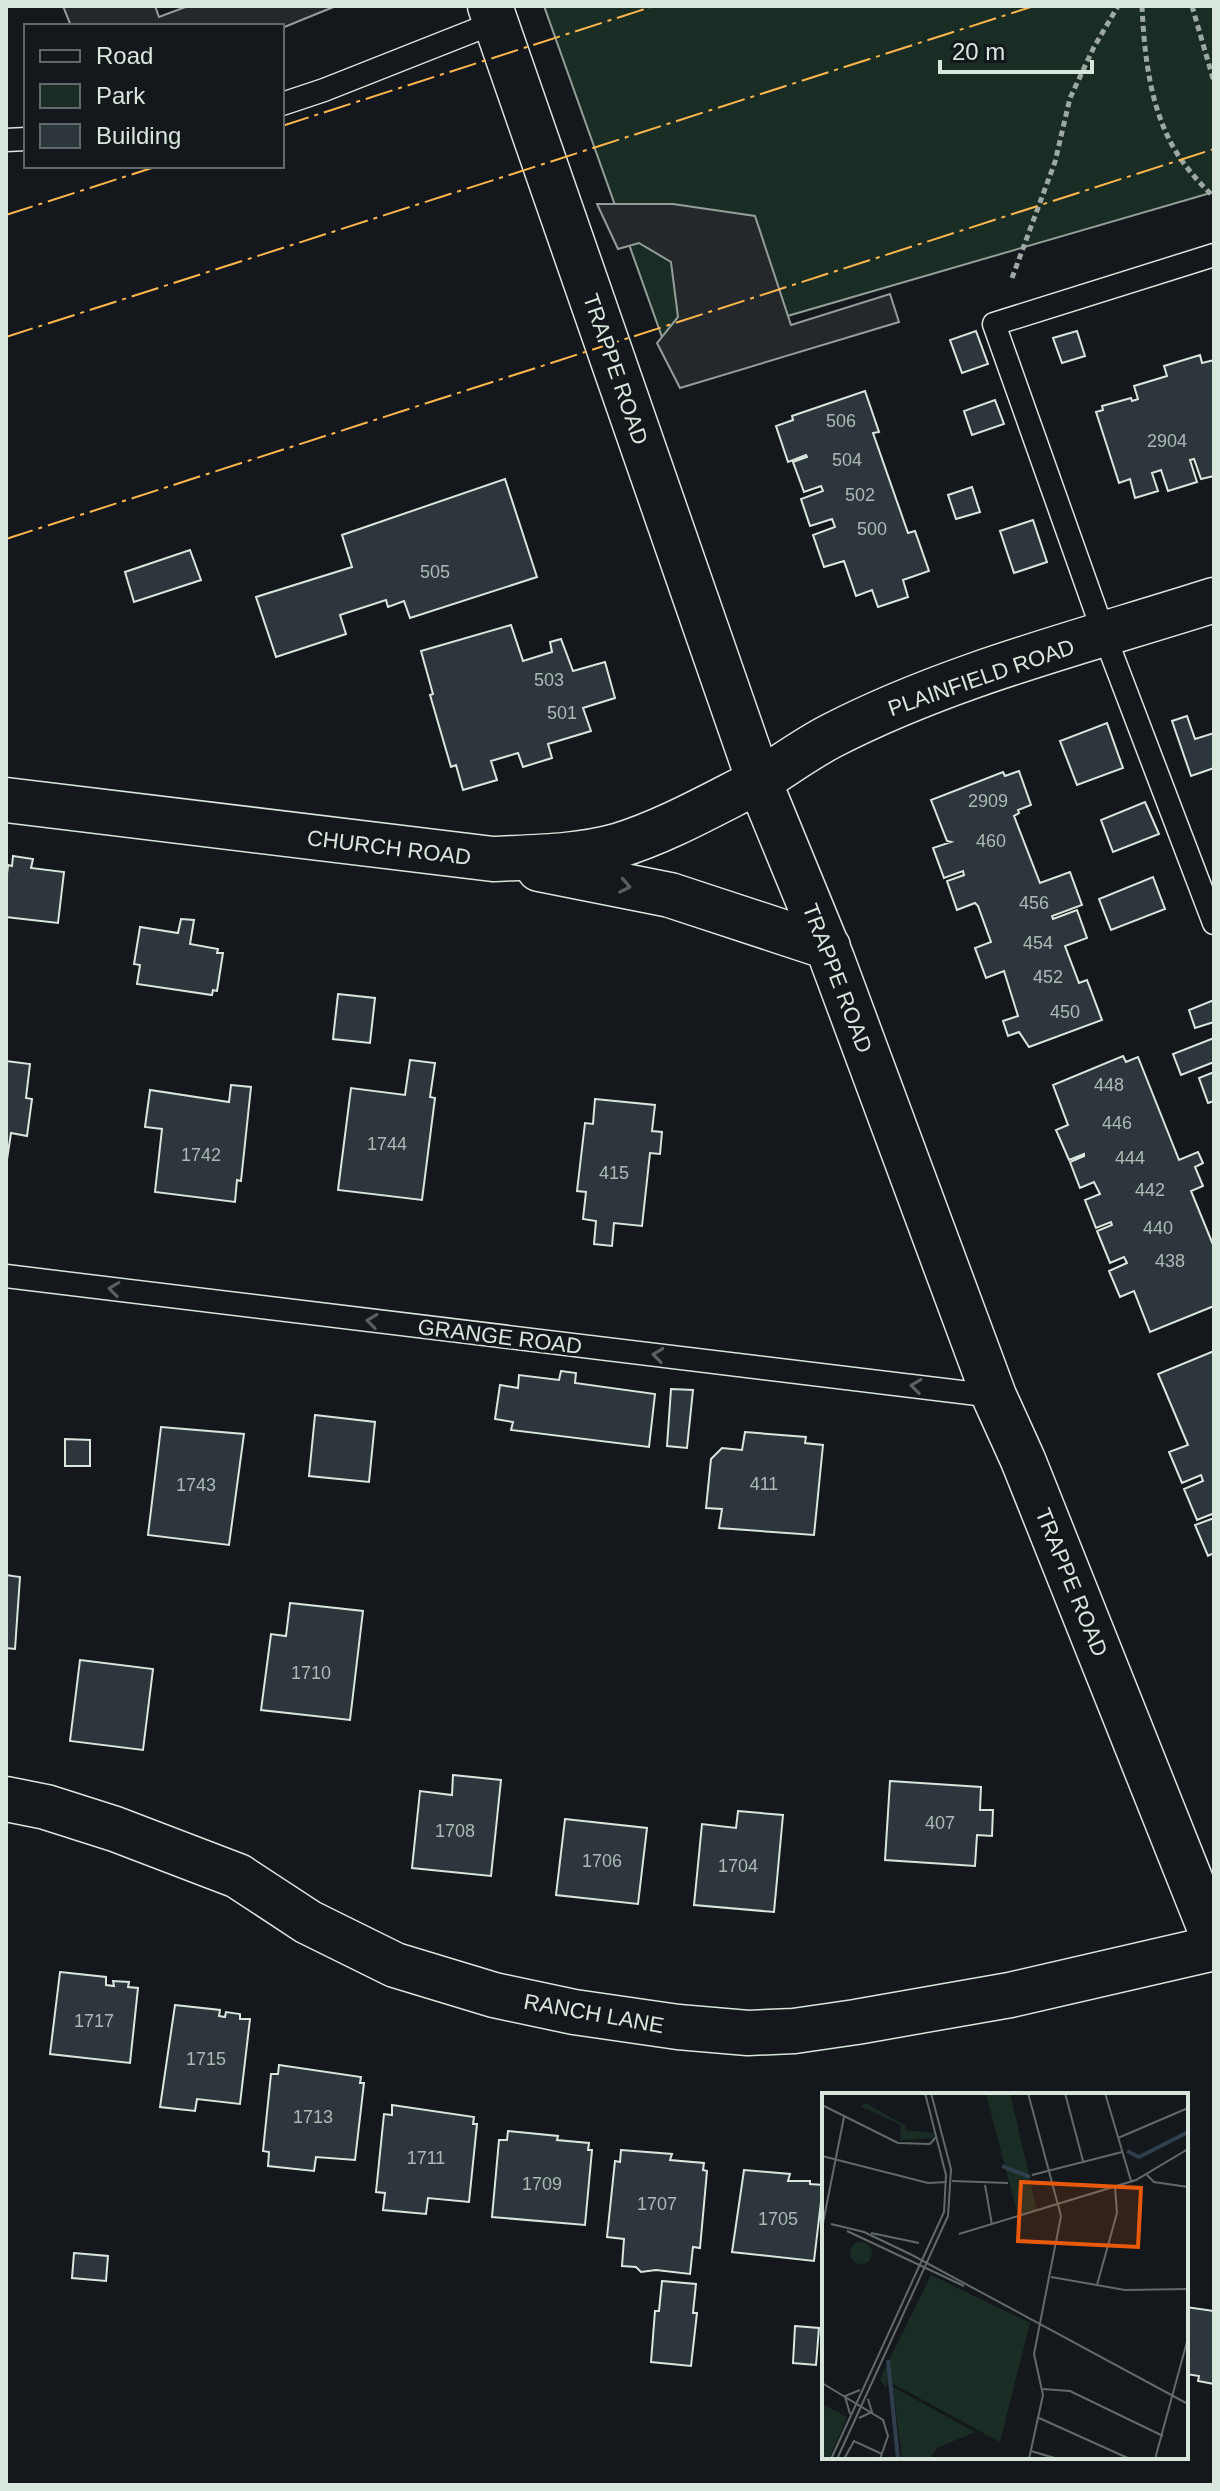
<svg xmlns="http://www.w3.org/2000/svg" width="1220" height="2491" font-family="Helvetica,sans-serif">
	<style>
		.green { fill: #1a2d24; stroke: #939e99; stroke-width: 2 }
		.parking { fill: #24282b; stroke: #939e99; stroke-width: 2 }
		.building { fill: #2c363c; stroke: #d8e6dc; stroke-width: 2 }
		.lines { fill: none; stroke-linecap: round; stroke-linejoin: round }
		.lane-casing { stroke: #d8e6dc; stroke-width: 25 }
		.street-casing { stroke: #d8e6dc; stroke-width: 47 }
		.secondary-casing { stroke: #d8e6dc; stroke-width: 47 }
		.path { stroke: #9da8a2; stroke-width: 5; stroke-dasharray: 6 4; stroke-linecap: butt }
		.lane { stroke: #14181c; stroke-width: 22 }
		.street { stroke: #14181c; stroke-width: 44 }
		.secondary { stroke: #14181c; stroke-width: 44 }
		.power { stroke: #ffb74d; stroke-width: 2; stroke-dasharray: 28 6 4 6; stroke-linecap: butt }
		.oneway { stroke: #59605f }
		.labels { text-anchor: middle; stroke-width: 6; stroke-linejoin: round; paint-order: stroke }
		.number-label { font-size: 18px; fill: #adbab4 }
		.street-label { font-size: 22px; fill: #d8e6dc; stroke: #14181c }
		.inset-river { fill: none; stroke: #2f3f4d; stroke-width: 4 }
		.inset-road { fill: none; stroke: #626a69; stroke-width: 2 }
		.view { fill: #e8590c; fill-opacity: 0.15; stroke: #e8590c; stroke-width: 4 }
		.inset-edge { fill: none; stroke: #d8e6dc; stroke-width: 4 }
	</style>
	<rect width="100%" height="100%" fill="#14181c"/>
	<path class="green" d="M544,6H1214V192L667,351Z"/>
	<path class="parking" d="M63,6H155L159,17L188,6H336L282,28L71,26Z
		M597,204H673L755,216L791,325L890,294L899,322L680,388L657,343L678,317L671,262L639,243L618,249Z"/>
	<path class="building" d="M976,331L988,364L962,373L950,340Z
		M1077,331L1085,356L1062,363L1053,338Z
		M1200,355L1202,363L1214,360V476L1201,479L1194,459L1190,460L1197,482L1168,491L1161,470L1152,473L1158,491L1135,498L1130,479L1119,483L1096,412L1103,410L1102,406L1131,398L1132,401L1138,399L1134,386L1167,376L1164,366Z
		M865,391L879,432L873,433L908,533L915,531L929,571L903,580L908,597L878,607L872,590L856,596L844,561L824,567L813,535L835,527L832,519L810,526L801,499L823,491L821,486L804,492L793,462L807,457L806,455L788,462L776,426L793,420L792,416Z
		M995,400L1004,424L972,435L964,411Z
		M505,479L537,577L410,618L404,601L388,607L386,600L340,615L346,634L276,657L256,597L352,567L342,535Z
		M972,487L980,512L956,519L948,495Z
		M1033,520L1047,562L1014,573L1000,531Z
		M190,550L201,580L134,602L125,572Z
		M511,625L523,661L552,652L550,642L561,639L573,671L605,662L615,698L583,708L591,731L548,744L552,758L523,767L518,753L491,761L497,780L463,790L456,765L451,767L430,695L433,694L421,651Z
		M1187,716L1195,739L1214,733V768L1191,776L1172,721Z
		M1107,723L1123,768L1077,785L1060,741Z
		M1019,771L1031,805L1018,810L1019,813L1014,816L1040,883L1070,872L1082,905L1052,916L1053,919L1077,910L1087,938L1065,946L1079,983L1087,980L1102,1020L1029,1047L1019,1032L1008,1036L1003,1021L1018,1016L1004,971L986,978L975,948L991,942L978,906L975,903L957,910L947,881L964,875L963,871L944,878L933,848L951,842L947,841L931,800L1003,772L1005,776Z
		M1145,802L1159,834L1113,852L1101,820Z
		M13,856L33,859L31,868L64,872L58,923L6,917V883L8,865L12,866Z
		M1153,877L1165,909L1111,930L1099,899Z
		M181,919L194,920L190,944L218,949L217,953H223L217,991L213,990L212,995L137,984L140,965L134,964L140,927L178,933Z
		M338,994L375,998L370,1043L333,1039Z
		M1214,1000V1022L1195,1028L1189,1010Z
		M1214,1038V1062L1181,1075L1173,1054Z
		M1123,1056L1126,1062L1138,1057L1179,1160L1198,1152L1203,1163L1195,1167L1203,1186L1191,1191L1214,1247V1306L1150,1332L1134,1291L1120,1297L1109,1271L1127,1263L1124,1257L1110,1263L1097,1231L1112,1225L1111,1222L1096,1228L1085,1200L1100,1194L1094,1182L1080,1188L1070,1162L1084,1156V1154L1069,1160L1056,1130L1068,1125L1053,1085Z
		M410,1060L435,1063L430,1097L435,1098L422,1200L338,1190L351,1088L405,1095Z
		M6,1061L30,1064L26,1098L32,1099L27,1136L11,1133L6,1166Z
		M1214,1072V1101L1208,1103L1199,1078Z
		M231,1085L251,1087L241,1181L237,1180L235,1202L155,1192L162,1129L145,1127L150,1090L229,1102Z
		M595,1099L655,1105L652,1131L662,1132L660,1154L650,1153L642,1226L614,1223L612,1246L594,1244L596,1221L583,1219L586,1192L577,1191L585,1123L593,1124Z
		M1214,1351V1517L1212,1514L1197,1520L1184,1489L1203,1481L1201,1475L1182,1483L1169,1452L1188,1445L1158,1374Z
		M561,1371L576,1373L575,1383L655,1394L649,1447L511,1430L513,1422L495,1419L500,1385L518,1388L519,1375L559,1380Z
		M671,1389L693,1390L687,1448L667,1446Z
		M315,1415L375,1422L369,1482L309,1476Z
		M161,1427L244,1434L229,1545L148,1535Z
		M745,1432L806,1437L805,1443L823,1445L814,1535L719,1528L722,1509L706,1508L711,1459L722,1448L742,1450Z
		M65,1439L90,1440V1466H65Z
		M1214,1518V1553L1208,1556L1195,1525Z
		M6,1575L20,1577L15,1649L6,1648Z
		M290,1603L363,1611L350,1720L261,1710L271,1634L286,1636Z
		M80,1660L153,1669L143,1750L70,1741Z
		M453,1775L501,1780L491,1876L412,1868L420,1791L452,1795Z
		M890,1781L981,1787L980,1810H993L992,1836L977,1835L975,1866L885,1860Z
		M738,1811L783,1815L774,1912L694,1905L702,1824L736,1828Z
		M565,1819L647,1828L638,1904L556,1895Z
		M60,1972L106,1977V1985L114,1986L113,1981L129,1982L128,1987L138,1988L130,2063L50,2054Z
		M175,2005L220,2010L219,2016L225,2017L226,2012L240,2014V2019H250L240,2104L197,2099L195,2111L160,2107Z
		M279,2065L361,2077L360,2083H364L355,2160L316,2157L314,2171L268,2166L269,2152L263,2151L271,2074H278Z
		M392,2105L474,2117L473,2124H477L469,2202L428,2198L426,2214L383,2210L385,2193L376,2192L384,2114L392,2115Z
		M508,2131L558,2136L557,2140L589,2143L588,2150H592L585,2225L492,2217L499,2140H507Z
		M621,2150L672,2154L670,2160L704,2163L703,2170L707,2171L700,2248L693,2247L690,2274L656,2270L641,2272L636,2267L622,2266L624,2239L607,2237L615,2161L620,2162Z
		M744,2170L790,2174L788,2181H810V2184L823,2185L814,2261L732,2252Z
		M74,2253L108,2256L106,2281L72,2278Z
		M662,2281L696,2284L693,2313H697L691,2366L651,2362L655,2311H659Z
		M1186,2307L1214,2311V2384L1198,2381L1199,2376L1186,2374Z
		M795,2326L819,2328L816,2365L793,2363Z"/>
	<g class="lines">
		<defs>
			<path id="lane" d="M282,104L324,90L496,22
				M6,140L26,139
				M1214,255L994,324L1104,634L1214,923
				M6,1276L994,1396"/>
			<path id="street" d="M759,781C783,766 806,749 831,736C951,674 1086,641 1214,600
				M6,1799L46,1807L115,1829L238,1876L308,1922L395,1965L494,1995L574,2012L678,2027L748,2033L794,2031L856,2022L1010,1995L1214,1948"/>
			<path id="secondary" d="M490,6L759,781L832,959L994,1396L1023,1460L1214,1939
				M6,800L493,859C534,857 577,857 617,846C666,831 713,804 759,781
				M539,869L670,895L828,947"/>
		</defs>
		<use href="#lane" class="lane-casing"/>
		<use href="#street" class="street-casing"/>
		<use href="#secondary" class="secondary-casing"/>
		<path class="path" d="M1142,6C1144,50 1149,99 1169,139C1179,160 1197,181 1214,197
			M1192,6L1214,82
			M1012,278L1055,162L1070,98L1094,47L1118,6"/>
		<use href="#lane" class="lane"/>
		<use href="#street" class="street"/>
		<use href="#secondary" class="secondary"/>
		<path class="power" d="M282,126L654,6
			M6,215L158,166
			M6,337L1034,6
			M6,539L1214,149"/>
	</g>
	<defs><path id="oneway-chevron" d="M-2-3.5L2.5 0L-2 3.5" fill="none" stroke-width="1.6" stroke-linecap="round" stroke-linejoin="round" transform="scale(2)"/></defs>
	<g class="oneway">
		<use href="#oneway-chevron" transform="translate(625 886) rotate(11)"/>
		<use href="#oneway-chevron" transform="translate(114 1289) rotate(-173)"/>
		<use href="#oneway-chevron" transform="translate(372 1321) rotate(-173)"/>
		<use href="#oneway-chevron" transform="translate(658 1355) rotate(-173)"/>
		<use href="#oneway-chevron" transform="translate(916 1386) rotate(-173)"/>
	</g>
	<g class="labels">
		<g class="number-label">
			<text x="841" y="427">506</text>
			<text x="1167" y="447">2904</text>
			<text x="847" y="466">504</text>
			<text x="860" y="501">502</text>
			<text x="872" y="535">500</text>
			<text x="435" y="578">505</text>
			<text x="549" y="686">503</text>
			<text x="562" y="719">501</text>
			<text x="988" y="807">2909</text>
			<text x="991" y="847">460</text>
			<text x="1034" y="909">456</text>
			<text x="1038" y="949">454</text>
			<text x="1048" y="983">452</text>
			<text x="1065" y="1018">450</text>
			<text x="1109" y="1091">448</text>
			<text x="1117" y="1129">446</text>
			<text x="387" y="1150">1744</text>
			<text x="201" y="1161">1742</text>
			<text x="1130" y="1164">444</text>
			<text x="614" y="1179">415</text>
			<text x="1150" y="1196">442</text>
			<text x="1158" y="1234">440</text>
			<text x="1170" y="1267">438</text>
			<text x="764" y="1490">411</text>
			<text x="196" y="1491">1743</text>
			<text x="311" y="1679">1710</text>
			<text x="940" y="1829">407</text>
			<text x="455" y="1837">1708</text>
			<text x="602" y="1867">1706</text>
			<text x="738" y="1872">1704</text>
			<text x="94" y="2027">1717</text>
			<text x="206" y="2065">1715</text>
			<text x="313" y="2123">1713</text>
			<text x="426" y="2164">1711</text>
			<text x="542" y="2190">1709</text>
			<text x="657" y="2210">1707</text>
			<text x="778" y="2225">1705</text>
		</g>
		<g class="street-label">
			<text transform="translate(616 369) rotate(71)" y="8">TRAPPE ROAD</text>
			<text transform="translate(981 677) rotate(-19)" y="8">PLAINFIELD ROAD</text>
			<text transform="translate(389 847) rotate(7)" y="8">CHURCH ROAD</text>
			<text transform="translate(838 978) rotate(69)" y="8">TRAPPE ROAD</text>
			<text transform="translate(500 1336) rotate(7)" y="8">GRANGE ROAD</text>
			<text transform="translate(1072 1582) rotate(68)" y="8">TRAPPE ROAD</text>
			<text transform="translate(594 2013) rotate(10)" y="8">RANCH LANE</text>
		</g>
	</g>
	<g transform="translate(822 2093)">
		<rect width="366" height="366" fill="#14181c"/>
		<path d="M188,0L215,117L196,122L164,1ZM44,10L84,33L83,37L111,40L112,45L78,47L79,32L38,13ZM28 160a11 11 0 1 1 22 0a11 11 0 1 1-22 0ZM109,182L208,230L178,349L66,288L64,295L58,286ZM71,294L153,339L115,355L108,366H80ZM2,312L25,324L7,366H0Z" fill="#1a2d24"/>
		<path class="inset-river" d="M305,58L317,64L366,39M180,73L208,84M66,267L76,366"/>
		<path class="inset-road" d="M206,0L239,123L212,261L221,302L207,366M243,0L261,68M283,0L309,88M0,12L76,50L108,51L114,44M296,45L366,15M0,63L106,90L125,89M210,82L300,59M325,82L332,89L366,94M130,88L186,90M163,92L170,132M9,131L42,139L90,162L366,311M0,135L22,24M25,138L142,193M49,140L97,150M137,141L314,87L366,56M229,184L303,197L366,196M275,192L295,120L293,94M0,290L61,327L66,343L58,366M221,296L248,298L341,343M28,321L23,303L38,297M37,325L50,319L46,306M217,325L308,366M209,358L236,366M9,366L122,119L124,82L103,0M15,366L126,123L129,76L109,0M22,366L32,348L60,361M333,366L366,245"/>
		<path class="view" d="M199,89L319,95L316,154L196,148Z"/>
		<rect width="366" height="366" class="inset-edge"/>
	</g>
	<rect width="1220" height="2491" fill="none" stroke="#d8e6dc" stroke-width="16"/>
	<rect x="24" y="24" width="260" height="144" fill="#14181c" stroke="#626a69" stroke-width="2"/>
	<rect x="40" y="50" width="40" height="12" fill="#14181c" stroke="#626a69" stroke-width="2"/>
	<text x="96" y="64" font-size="24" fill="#d8e6dc">Road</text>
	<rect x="40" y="84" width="40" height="24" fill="#1a2d24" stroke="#626a69" stroke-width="2"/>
	<text x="96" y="104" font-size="24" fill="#d8e6dc">Park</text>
	<rect x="40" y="124" width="40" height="24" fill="#2c363c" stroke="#626a69" stroke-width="2"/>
	<text x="96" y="144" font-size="24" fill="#d8e6dc">Building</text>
	<path d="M940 60v12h152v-12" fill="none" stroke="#d8e6dc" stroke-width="4"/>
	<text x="952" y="60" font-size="24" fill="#d8e6dc" stroke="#14181c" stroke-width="6" paint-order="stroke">20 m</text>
</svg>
